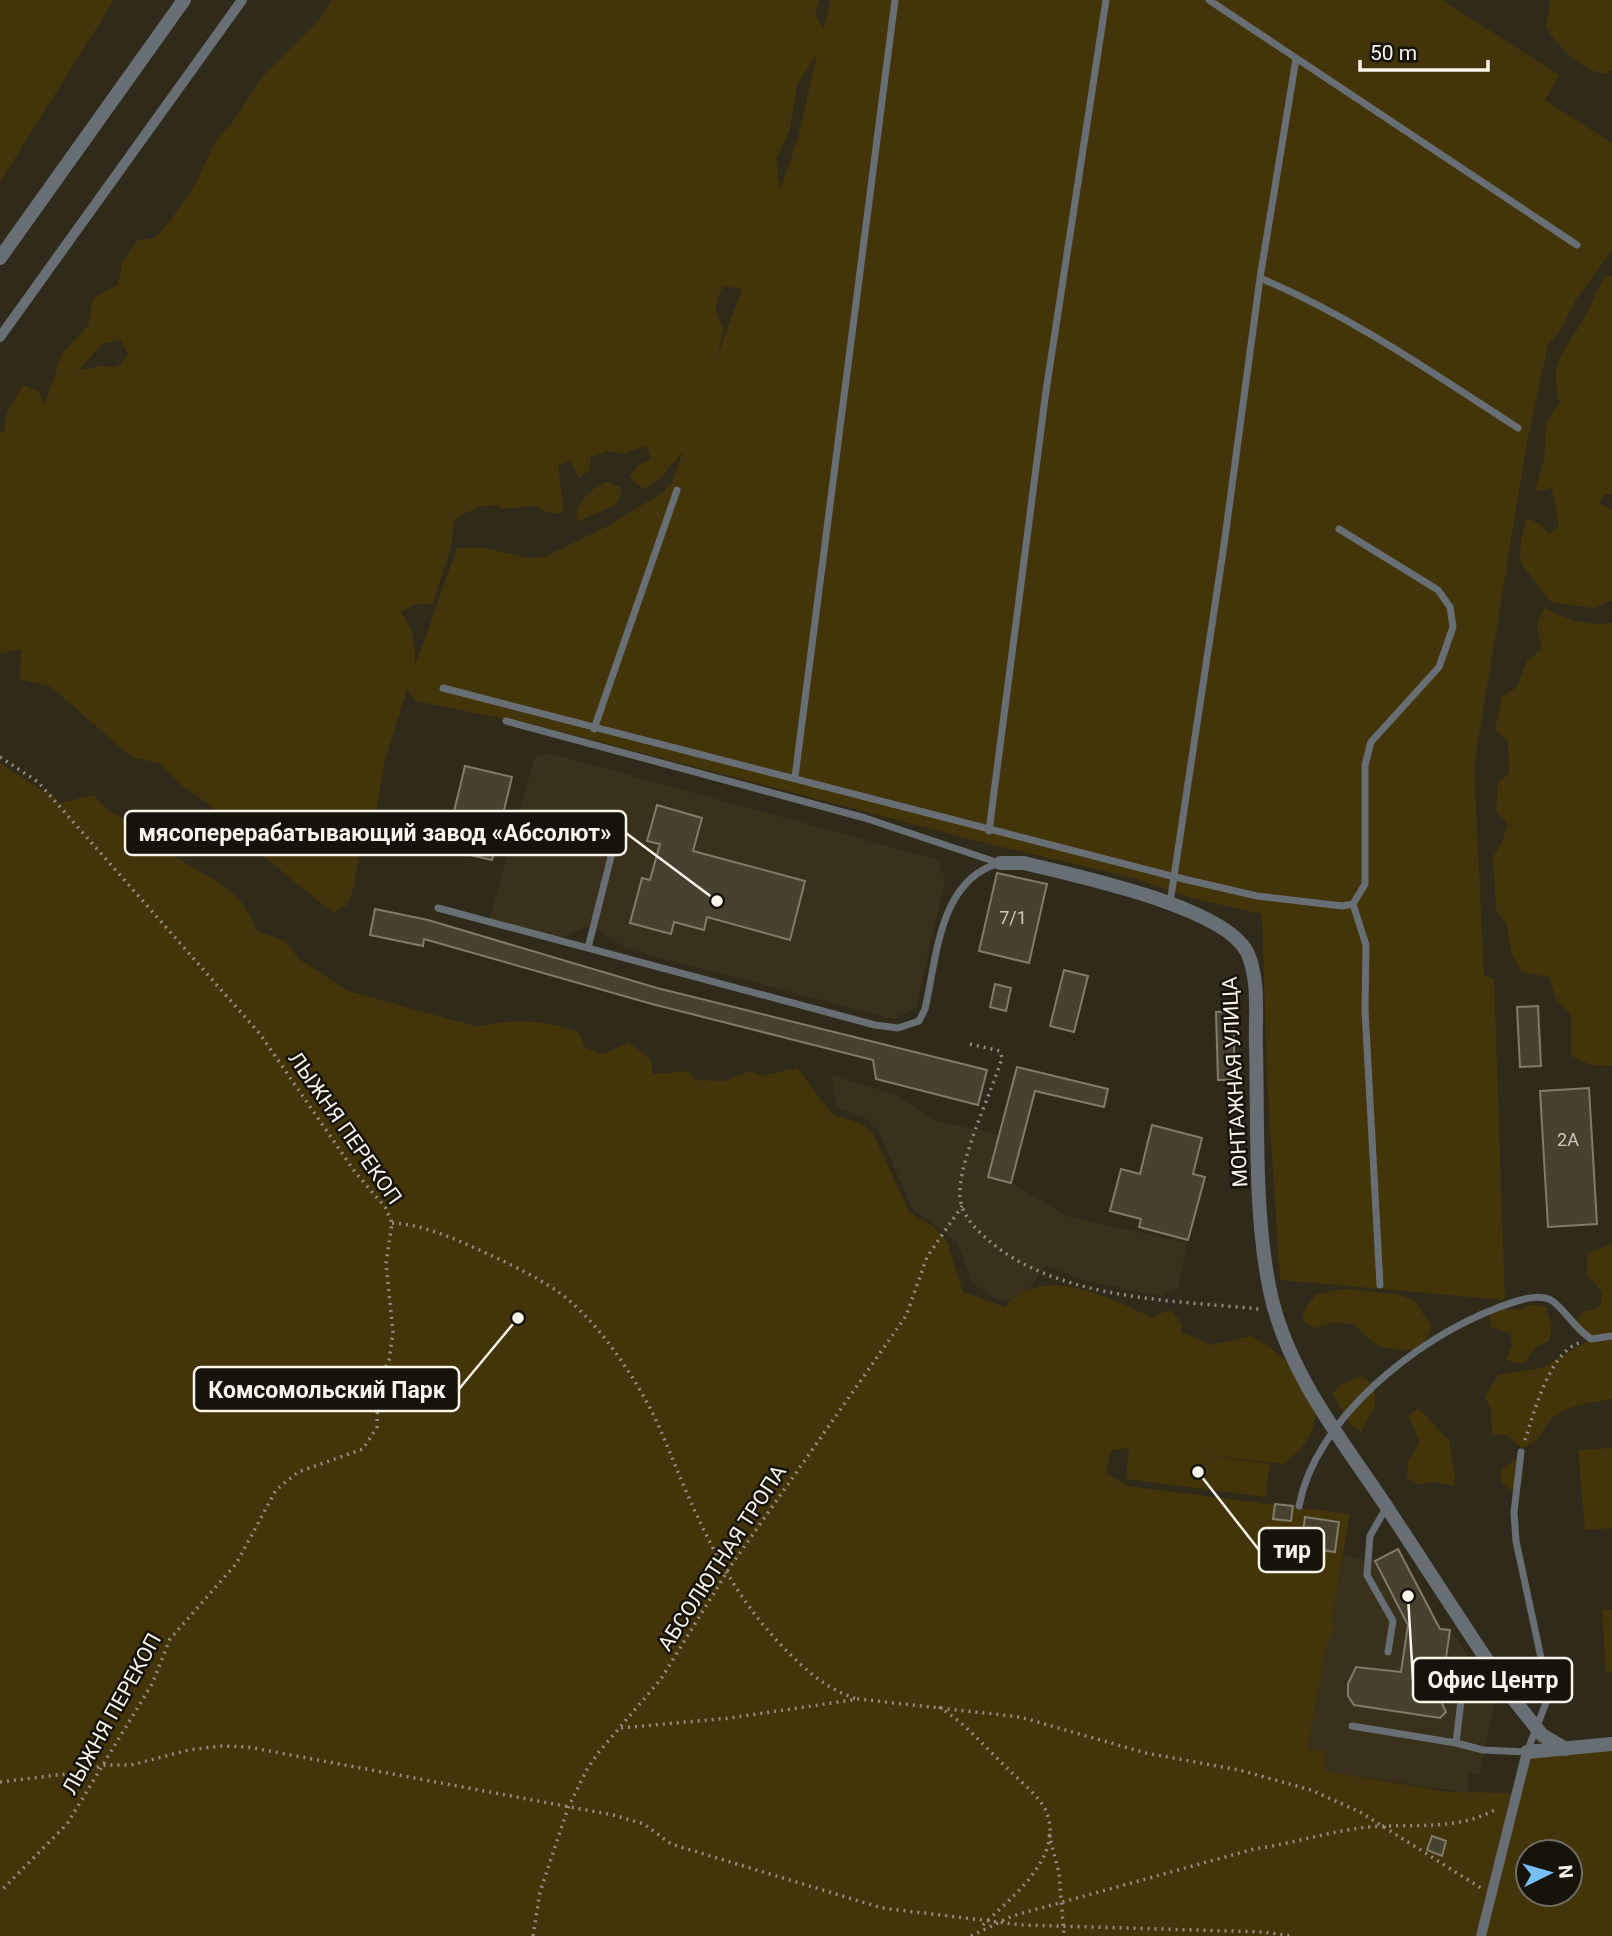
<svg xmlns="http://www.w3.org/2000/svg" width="1612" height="1936" font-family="Roboto,sans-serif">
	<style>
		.built { fill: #39311b }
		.green { fill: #433409; fill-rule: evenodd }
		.building { fill: #474130; stroke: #817b69; stroke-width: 2 }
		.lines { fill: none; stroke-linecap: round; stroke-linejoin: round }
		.path { stroke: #918c7f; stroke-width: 3.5; stroke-dasharray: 2 5; stroke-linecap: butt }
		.service { stroke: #676e74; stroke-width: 7 }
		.pedestrian { stroke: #676e74; stroke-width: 10 }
		.minor { stroke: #676e74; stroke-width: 14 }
		.labels { text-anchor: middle; stroke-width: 5; stroke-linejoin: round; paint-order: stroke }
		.number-label { font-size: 18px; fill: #ccc8bc }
		.street-label { font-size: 21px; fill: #f9f5eb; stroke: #16130c }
		.leader { fill: none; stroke: #f9f5eb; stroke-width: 2.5 }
		.callout-dot { fill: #f9f5eb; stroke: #16130c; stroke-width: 2.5 }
		.callout { fill: #16130c; stroke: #f9f5eb; stroke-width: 2.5 }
		.callout-label { font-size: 23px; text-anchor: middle; font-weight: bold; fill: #f9f5eb }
	</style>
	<rect width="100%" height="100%" fill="#302a1b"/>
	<path class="built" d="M549,753L938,860L945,880L916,1008L893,1019L627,949L600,931L584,928L560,938L489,921L535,756Z
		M831,1075L894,1094L934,1120L999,1135L1011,1183L1070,1217L1187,1243L1178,1288L1161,1296L1086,1281L1045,1266L1022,1299L1000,1301L973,1284L957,1242L912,1208L879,1132L865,1118L837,1107Z
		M1398,1549L1440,1629L1450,1630L1496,1693L1480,1774L1469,1773L1467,1793L1324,1771L1307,1749L1343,1556L1375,1561Z"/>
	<path class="green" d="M0,0H114L0,182Z
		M332,0H819L815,14L823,29L831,0H1442L1559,75L1545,100L1612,143V251L1577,298L1561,329L1548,345L1528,437L1474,766L1484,975L1494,979L1505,1300L1280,1280L1267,1077L1262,914L1195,899L1134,878L981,842L539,726L416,701L407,689L385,761L375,818L359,857L353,890L347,905L333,913L229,828L210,805L182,786L161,764L130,756L51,687L20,679L21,649L0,654V433L4,431L7,412L23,385L38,391L45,404L62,353L88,326L93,298L118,285L122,262L138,240L155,238L170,221L196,183L216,140L232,123L262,77L319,20ZM817,54L798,138L780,190L776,159L789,132L798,83ZM723,286L742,289L717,357L724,328C713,313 715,302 723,286ZM121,340L128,355L117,367L99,366L78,371L102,344ZM646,446L651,459L639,465L629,477L643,489L660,479L683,451L672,483L660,494L606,527L544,557L528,558L485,548H457L415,666C416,644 414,631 401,612L414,605L433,604L451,546L454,519L480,506L499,505L502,509L536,506L549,513H564L558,465L570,460L579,478L589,471L591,456L608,451L623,454Z
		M1551,0H1612V70L1606,74C1581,71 1559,48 1546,27Z
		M1607,275L1612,276V494H1604L1599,504L1612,509V601L1592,608L1551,602L1520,562L1521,539L1527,518L1540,524L1549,534L1559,527L1552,488L1535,492C1537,481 1542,470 1544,459C1547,431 1539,429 1560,403C1546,357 1569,349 1587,313C1594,299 1597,287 1607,275Z
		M605,482L620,487L622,494L615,505L577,522C574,502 590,490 605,482Z
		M1546,608C1563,620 1592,627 1612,623V1066L1591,1065L1571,1056V1015L1556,999L1549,977L1522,972L1512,955L1507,926L1496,909L1493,857L1502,842L1508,824L1496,811L1498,783L1509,773L1508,741L1495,729L1502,697L1517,687L1527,661L1542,649C1538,632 1533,622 1546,608Z
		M0,763L46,793L49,791L60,803L94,795C106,813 128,820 147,832C158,838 165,849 175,856C210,881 242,885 256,931L285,941L299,959L348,991L478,1027C511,1018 548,1020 579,1032L585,1048L604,1054L629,1042L651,1060L653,1074L689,1071L695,1080L724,1081L750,1071L761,1076L797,1068L832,1114L864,1125L874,1135L909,1212L935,1228L947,1242L963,1292L1005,1307C1045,1262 1107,1298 1151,1317L1171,1310L1182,1324L1181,1332L1211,1345L1251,1336C1303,1365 1348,1417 1283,1464L1188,1453L1270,1464L1265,1497L1126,1479L1129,1448L1111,1450L1106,1473L1127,1486L1350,1514L1331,1622L1335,1626L1327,1643L1307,1749L1326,1751L1324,1771L1449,1792L1519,1793L1527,1752L1612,1744V1936H0ZM1528,1852H1570V1894H1528Z
		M1612,1244V1399C1592,1403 1562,1405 1549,1422C1536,1438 1544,1438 1522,1448L1506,1435H1492L1491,1410L1485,1397L1498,1375L1542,1368L1587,1341L1573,1328L1582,1312L1600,1307L1602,1292L1587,1275V1254Z
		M1344,1289L1396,1294L1414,1300L1431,1326L1422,1352C1409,1348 1399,1351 1387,1348C1373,1346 1363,1333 1353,1324L1333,1323L1314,1328L1306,1324L1302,1314L1316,1294Z
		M1531,1305L1546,1307L1552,1326L1549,1341L1537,1346L1524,1363H1514L1506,1359L1512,1345L1510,1333L1491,1327L1489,1316L1498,1308L1517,1310Z
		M1362,1376L1375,1387V1406L1361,1432L1350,1423L1332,1393L1342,1384Z
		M1418,1408L1449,1440L1455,1474L1454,1486L1435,1482L1416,1484L1406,1477L1409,1459L1420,1442L1408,1416Z
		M1612,1448V1528L1585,1530L1578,1450Z
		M1515,1460L1523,1473L1520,1484L1510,1490L1501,1481L1502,1468Z
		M1602,1610H1612V1672H1606Z"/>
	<path class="building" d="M465,766L512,777L492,860L445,849Z
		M657,805L702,818L693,851L805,881L790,940L707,917L704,930L674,922L671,934L630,923L642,878L650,880L660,844L647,841Z
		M997,873L1047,884L1029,963L979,951Z
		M375,909L428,920L657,988L987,1070L978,1105L876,1079L873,1060L652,1004L424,939L423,946L370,935Z
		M1064,970L1088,976L1074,1032L1050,1026Z
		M995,984L1011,988L1006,1011L990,1007Z
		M1538,1006L1541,1066L1520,1067L1517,1007Z
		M1233,1011L1235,1080H1218L1216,1012Z
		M1017,1067L1108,1089L1104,1107L1035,1091L1011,1183L988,1177Z
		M1589,1088L1597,1224L1548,1227L1540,1091Z
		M1152,1125L1202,1138L1193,1174L1205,1177L1188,1240L1139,1227L1141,1219L1110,1211L1121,1169L1140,1174Z
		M1275,1504L1293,1506L1291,1521L1273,1519Z
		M1305,1517L1339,1522L1335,1552L1301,1547Z
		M1398,1549L1440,1629L1450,1630L1440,1699L1446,1712L1440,1718L1354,1705L1348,1696V1684L1356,1667L1401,1672L1408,1625L1375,1561Z
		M1432,1836L1446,1841L1442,1856L1427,1850Z"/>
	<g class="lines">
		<path class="path" d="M0,757L38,782L260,1034L355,1172L385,1207L392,1223L386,1264L393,1332L389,1360L378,1384L377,1427L363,1449L298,1472L276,1490L236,1564L170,1639L152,1684L67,1824L0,1892
			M970,1044L1000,1051L1002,1058C990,1096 963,1151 960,1189C958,1210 971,1225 986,1238C1055,1300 1172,1300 1259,1309
			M392,1223C427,1225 457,1240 488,1254C510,1264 533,1275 554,1289C593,1315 628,1367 650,1408C664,1435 674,1464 686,1491C711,1549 740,1603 784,1648C805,1670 828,1690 857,1699
			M1525,1440C1534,1413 1549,1353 1579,1343
			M939,1707C965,1723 985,1747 1007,1768C1019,1781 1039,1795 1046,1811C1066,1857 1009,1899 982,1926
			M621,1728L730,1718L859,1699L1020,1717L1146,1753L1239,1770L1311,1790L1360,1812L1481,1888
			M0,1782L74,1773L105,1765H131L189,1750L221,1746L248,1747L613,1815L644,1824L671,1844L882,1908L1023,1925L1264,1932L1291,1936
			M1049,1834L1059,1873L1064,1936
			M533,1936L540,1892L568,1808L586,1771L598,1753L661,1679L730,1567L906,1316L927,1257L962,1206
			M971,1936L1012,1916L1254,1849C1290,1844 1324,1833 1360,1828C1407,1822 1456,1833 1498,1808"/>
		<path class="service" d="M1209,0L1577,245
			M1260,278C1353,317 1434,374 1518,428
			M443,688L1175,877L1257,896L1342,906L1353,904L1365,884V765L1371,742L1439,667L1453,627L1450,607L1438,590L1339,529
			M506,721L865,818L999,863
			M594,729L677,490
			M795,777L895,0
			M989,831L1046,391L1106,0
			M1170,903L1224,545L1260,278L1296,59
			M1353,904L1366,945L1365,1010L1380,1285
			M438,908L875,1025L898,1028L919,1021L925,1009C937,957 939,879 1000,863
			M588,948L619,825
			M1299,1506C1315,1419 1417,1338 1497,1308C1511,1303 1534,1293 1549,1299C1561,1304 1575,1329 1591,1339L1612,1336
			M1386,1508L1370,1536L1367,1575L1393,1621L1388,1652
			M1464,1675L1456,1743L1483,1750L1527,1752L1549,1695L1516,1541L1514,1512L1521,1452
			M1352,1726L1456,1743"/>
		<path class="pedestrian" d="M0,337L242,0
			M1481,1936L1527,1752"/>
		<path class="minor" d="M0,258L184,0
			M1000,863H1024C1075,876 1224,906 1247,952C1260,979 1255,1019 1256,1047C1258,1126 1254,1214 1270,1291C1287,1373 1343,1441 1388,1509C1429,1571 1469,1634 1511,1696L1542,1735L1566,1749
			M1527,1752L1612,1744"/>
	</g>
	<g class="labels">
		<g class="number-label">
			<text x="1013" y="924">7/1</text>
			<text x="1568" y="1146">2А</text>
		</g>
		<g class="street-label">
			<text transform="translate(1235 1082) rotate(-93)" y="7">МОНТАЖНАЯ УЛИЦА</text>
			<text transform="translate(345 1128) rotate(55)" y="7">ЛЫЖНЯ ПЕРЕКОП</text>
			<text transform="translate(722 1558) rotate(-57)" y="7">АБСОЛЮТНАЯ ТРОПА</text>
			<text transform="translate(112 1714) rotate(-61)" y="7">ЛЫЖНЯ ПЕРЕКОП</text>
		</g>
	</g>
	<path class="leader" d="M717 901L626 833M518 1318L459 1389M1198 1472L1259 1550M1408 1596L1413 1680"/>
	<g class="callout-dot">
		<circle cx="717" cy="901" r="7"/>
		<circle cx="518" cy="1318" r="7"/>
		<circle cx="1198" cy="1472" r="7"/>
		<circle cx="1408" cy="1596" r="7"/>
	</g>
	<g class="callout">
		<rect x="125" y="811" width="501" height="44" rx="7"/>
		<rect x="194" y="1367" width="265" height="44" rx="7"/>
		<rect x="1259" y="1528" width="65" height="44" rx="7"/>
		<rect x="1413" y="1658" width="159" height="44" rx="7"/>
	</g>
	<g class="callout-label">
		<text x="375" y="841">мясоперерабатывающий завод «Абсолют»</text>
		<text x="327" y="1398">Комсомольский Парк</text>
		<text x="1292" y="1558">тир</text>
		<text x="1493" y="1688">Офис Центр</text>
	</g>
	<g transform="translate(1549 1873) rotate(85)"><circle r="33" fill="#16130c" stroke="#716d65" stroke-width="2"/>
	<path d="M0-5L12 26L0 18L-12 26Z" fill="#77c0f7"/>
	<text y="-10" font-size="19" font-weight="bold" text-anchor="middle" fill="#f9f5eb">N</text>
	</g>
	<path d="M1360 60v10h128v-10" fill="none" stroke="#f9f5eb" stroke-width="3.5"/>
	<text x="1370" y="60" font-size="21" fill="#f9f5eb" stroke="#16130c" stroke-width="5" paint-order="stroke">50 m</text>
</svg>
